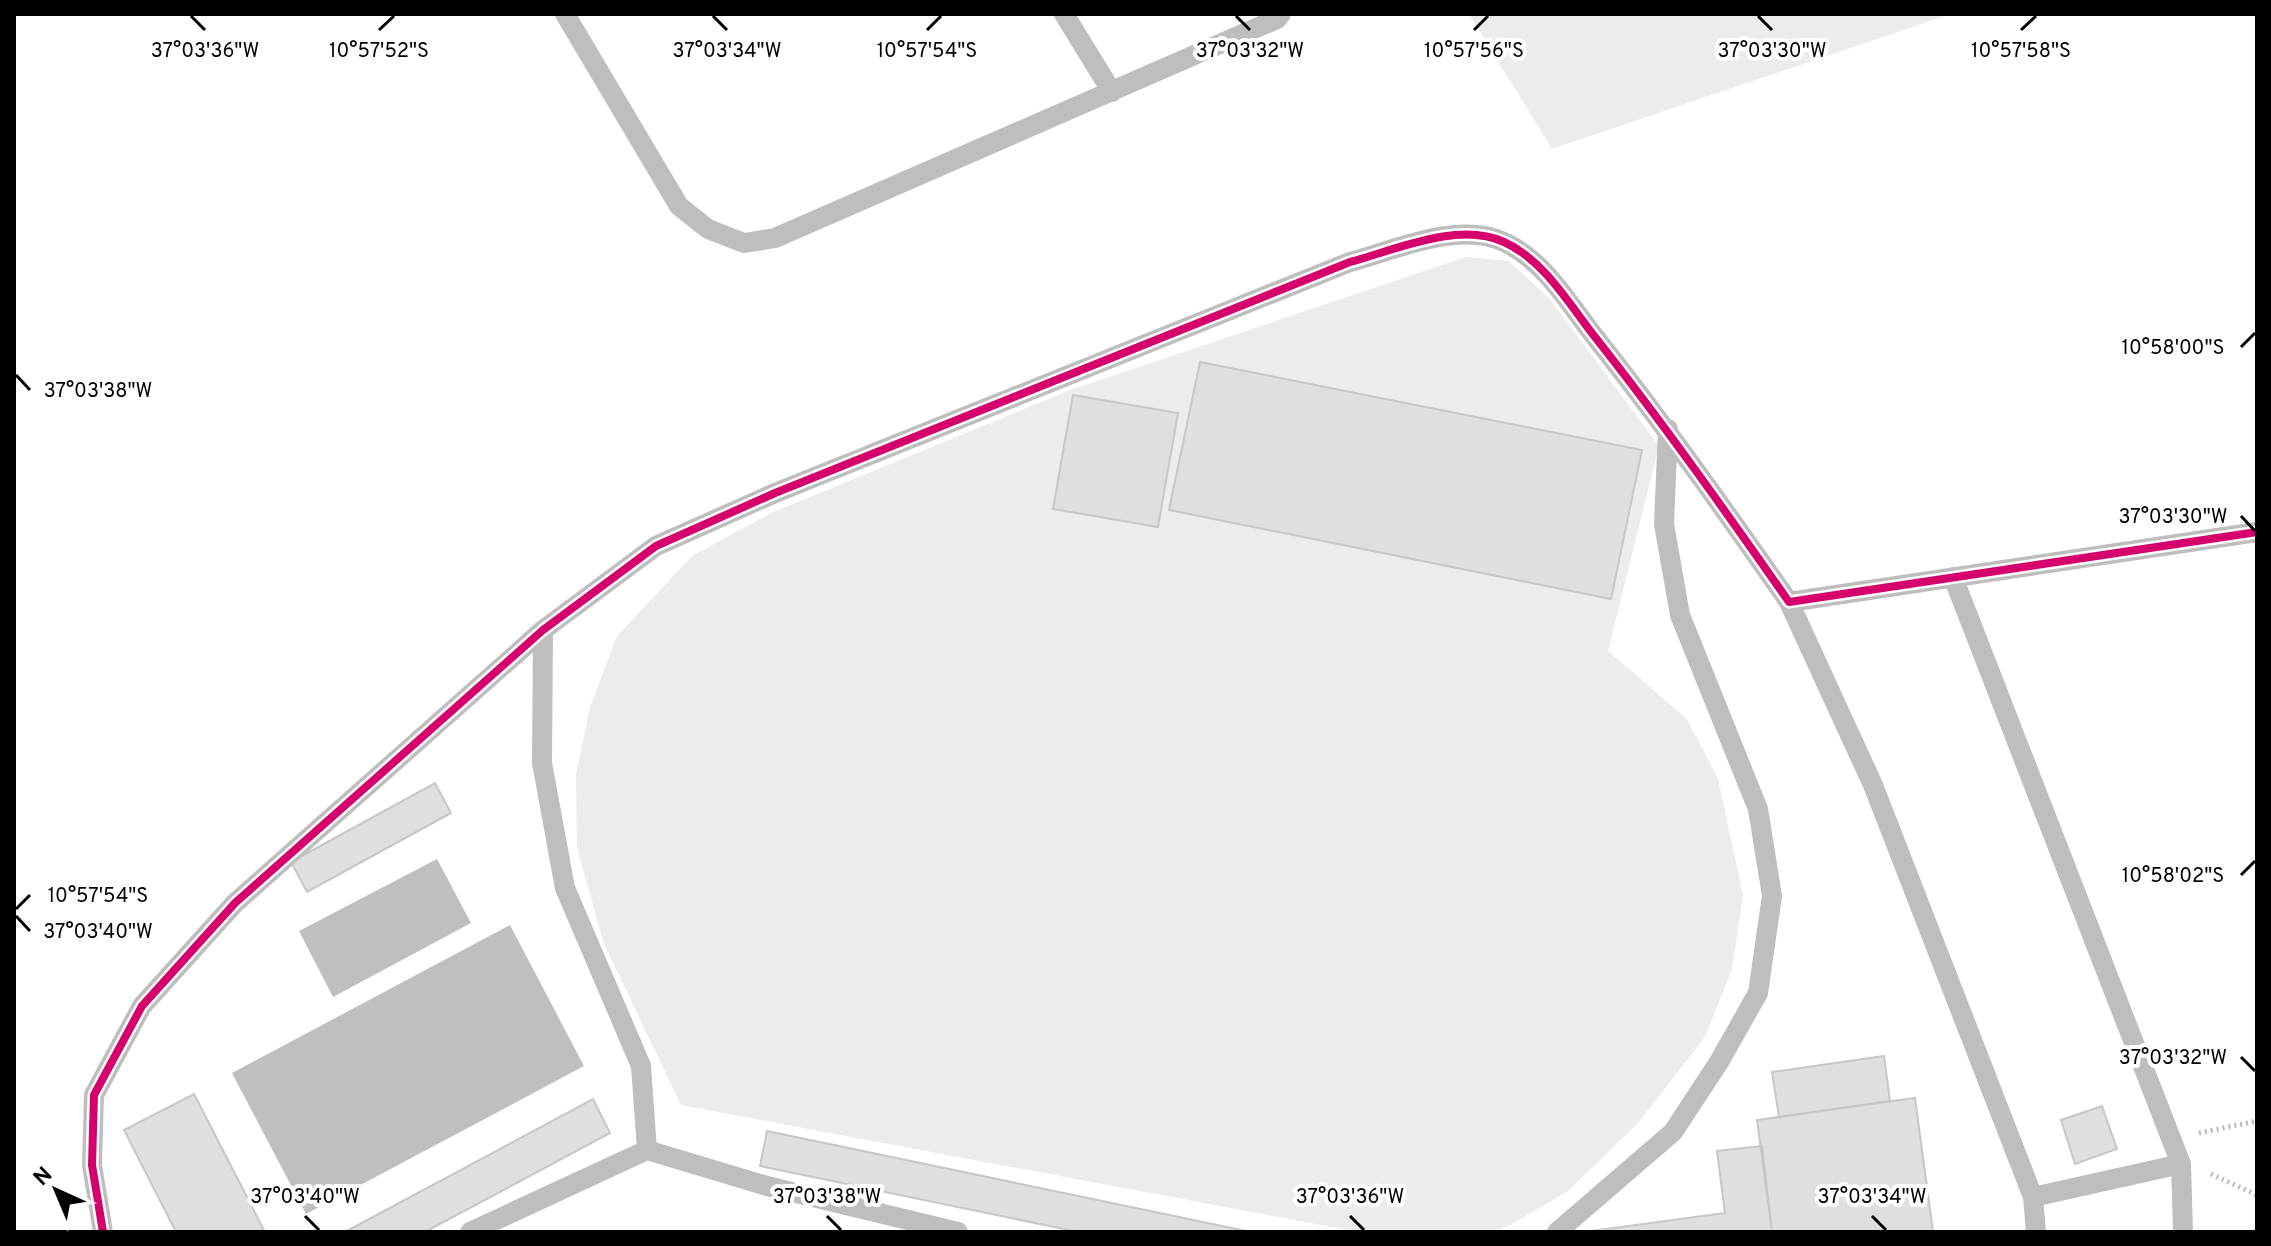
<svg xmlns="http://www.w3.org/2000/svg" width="2271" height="1246" font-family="Overpass,sans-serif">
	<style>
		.green { fill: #ececec }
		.water { fill: #bfbfbf }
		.building { fill: #dfdfdf; stroke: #c7c7c7; stroke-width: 2 }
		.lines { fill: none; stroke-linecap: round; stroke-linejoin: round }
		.path { stroke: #b9b9b9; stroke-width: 5; stroke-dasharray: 2 4; stroke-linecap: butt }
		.lane { stroke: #bebebe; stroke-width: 20 }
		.cycleway-casing { stroke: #fff; stroke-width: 13 }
		.cycleway { stroke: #d6006c; stroke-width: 8 }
		.ticks { fill: none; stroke: #000; stroke-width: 3 }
		.ticks-label { font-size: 20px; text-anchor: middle; fill: #000; stroke: #fff; stroke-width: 8; stroke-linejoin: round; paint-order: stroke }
	</style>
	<rect width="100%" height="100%" fill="#fff"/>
	<path class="green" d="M1469,14H1951L1552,149Z
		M1466,257L1509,261L1549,298L1659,446L1608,651L1687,719L1718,779L1743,895L1732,969L1705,1037L1638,1123L1568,1191L1512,1224L1494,1232H1358L681,1105L604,944L577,848L576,774L590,707L617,636L692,556L771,513L1070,390Z"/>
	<path class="water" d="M437,859L471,923L333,997L299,931Z
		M510,925L584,1066L306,1214L232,1073Z"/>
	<path class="building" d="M1200,362L1642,450L1611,599L1169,510Z
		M1073,395L1178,413L1158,527L1053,509Z
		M435,783L451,813L307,892L291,862Z
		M1884,1056L1890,1101L1779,1117L1772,1072Z
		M194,1094L265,1232H176L124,1130Z
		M1915,1098L1933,1232H1772L1757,1120Z
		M593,1099L610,1133L425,1232H345Z
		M2102,1106L2117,1149L2075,1164L2061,1120Z
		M767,1131L1251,1232H1078L760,1166Z
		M1762,1146L1772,1232H1584L1725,1213L1717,1151Z"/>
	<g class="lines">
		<path class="path" d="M2199,1133L2257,1121
			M2211,1174L2257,1195"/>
		<path class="lane" d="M565,14L679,206L708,229L744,243L775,238L1277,19L1281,14
			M1064,14L1112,92
			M1953,577L2181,1164L2183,1232
			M1789,602L1873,785L2033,1197L2036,1232
			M543,630L542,763L565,888L641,1066L647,1150
			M2033,1197L2181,1164
			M103,1232L92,1165L94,1095L142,1006L235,903L543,630L656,546L775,493L1350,262C1395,250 1458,221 1504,242C1544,260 1569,304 1595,337C1663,423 1726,512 1789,602L2257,532
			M470,1232L647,1150L767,1186L958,1232
			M1557,1232L1673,1132L1719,1062L1758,993L1772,896L1758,809L1680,615L1664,524L1668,429"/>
		<defs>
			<path id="cycleway" d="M103,1232L92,1165L94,1095L142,1006L235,903L543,630L656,546L775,493L1350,262C1395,250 1458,221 1504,242C1544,260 1569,304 1595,337C1663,423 1726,512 1789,602L2257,532"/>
		</defs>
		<use href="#cycleway" class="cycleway-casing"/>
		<use href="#cycleway" class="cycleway"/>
	</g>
	<path class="ticks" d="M191,16L205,30M713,16L727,30M1236,16L1250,30M1758,16L1772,30M379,30L394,16M927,30L941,16M1474,30L1488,16M2021,30L2036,16M2241,347L2255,333M16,375L30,390M2241,516L2255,531M2241,875L2255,861M16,909L30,895M16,916L30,931M2241,1057L2255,1071M305,1216L319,1230M827,1216L841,1230M1350,1216L1364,1230M1872,1216L1886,1230"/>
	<g class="ticks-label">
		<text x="379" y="57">10°57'52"S</text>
		<text x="927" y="57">10°57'54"S</text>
		<text x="1474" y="57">10°57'56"S</text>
		<text x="2021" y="57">10°57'58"S</text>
		<text x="1772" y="57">37°03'30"W</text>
		<text x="205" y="57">37°03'36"W</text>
		<text x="727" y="57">37°03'34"W</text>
		<text x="1250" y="57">37°03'32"W</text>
		<text x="2173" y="354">10°58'00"S</text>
		<text x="98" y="397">37°03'38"W</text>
		<text x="2173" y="523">37°03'30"W</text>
		<text x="2173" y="882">10°58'02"S</text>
		<text x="98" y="902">10°57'54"S</text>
		<text x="98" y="938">37°03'40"W</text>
		<text x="2173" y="1064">37°03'32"W</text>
		<text x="305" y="1203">37°03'40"W</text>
		<text x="827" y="1203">37°03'38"W</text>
		<text x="1350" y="1203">37°03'36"W</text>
		<text x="1872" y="1203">37°03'34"W</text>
	</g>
	<rect width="2271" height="1246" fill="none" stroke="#000000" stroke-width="32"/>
	<g transform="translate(56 1190) rotate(316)" stroke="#ffffff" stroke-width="6" paint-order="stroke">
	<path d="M0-6L14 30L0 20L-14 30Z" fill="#000000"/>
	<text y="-12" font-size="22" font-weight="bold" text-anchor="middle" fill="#000000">N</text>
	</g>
</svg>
